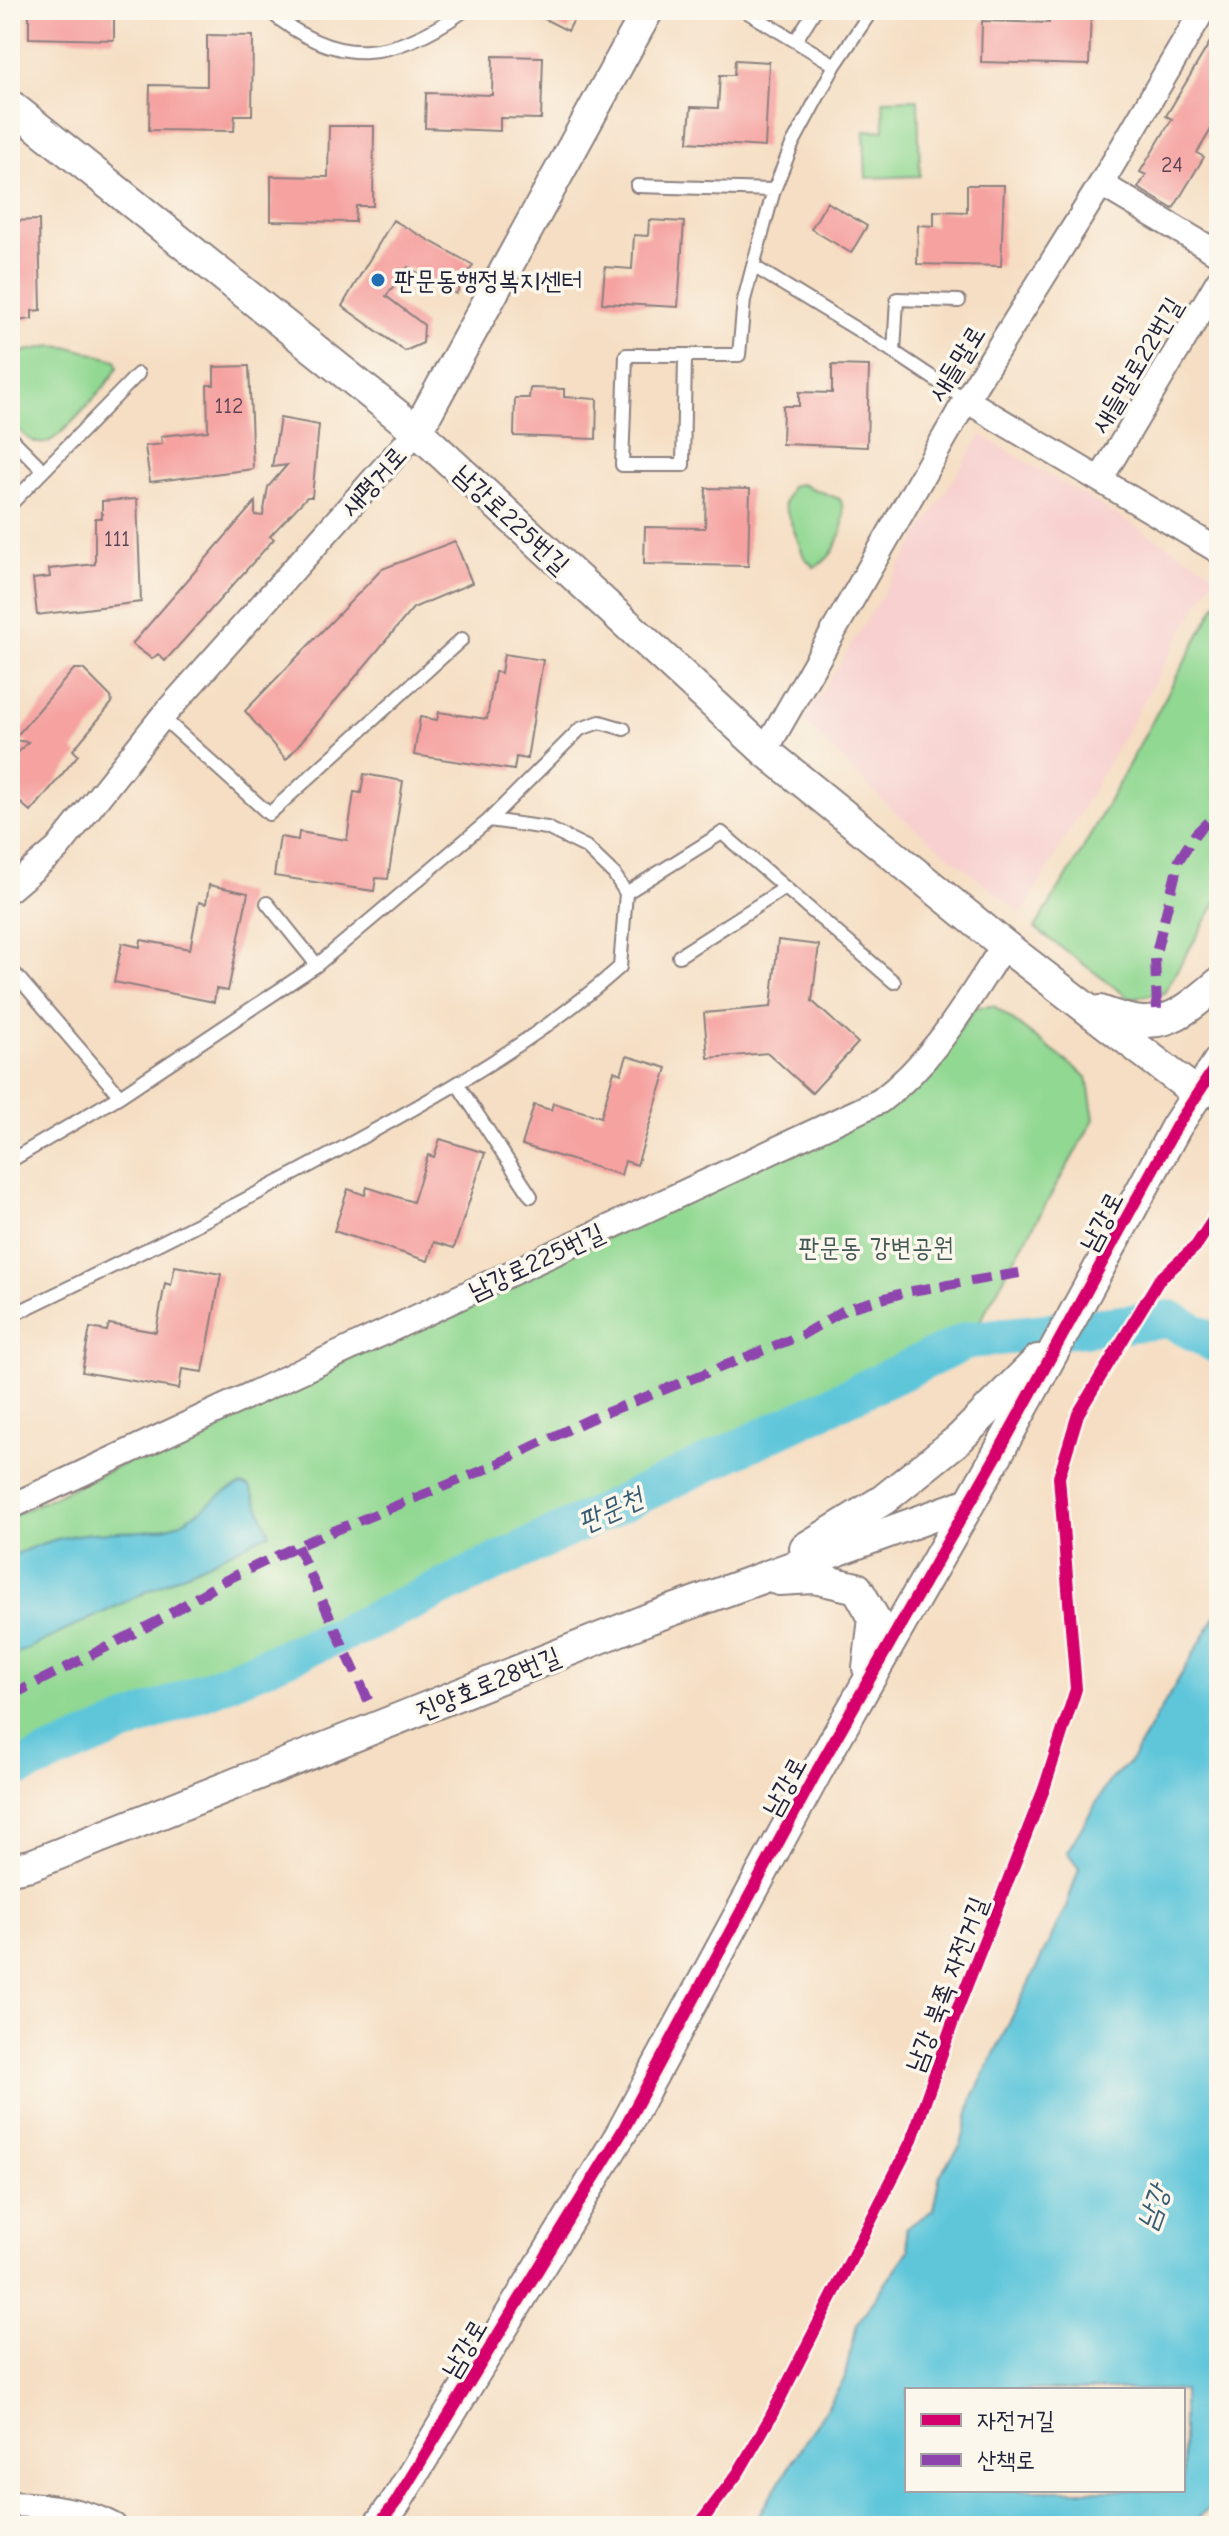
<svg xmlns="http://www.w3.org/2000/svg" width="1229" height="2536" font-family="'Comic Neue','Poor Story',sans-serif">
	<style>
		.built { fill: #f7d0cf }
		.green { fill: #91d892; stroke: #5a7d66; stroke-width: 2 }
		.water { fill: #5ec6da; stroke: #40748a; stroke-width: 2; fill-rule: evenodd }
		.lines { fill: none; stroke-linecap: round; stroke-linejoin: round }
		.river { stroke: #5ec6da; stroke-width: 38 }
		.building { fill: #f5a2a0 }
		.service-casing { stroke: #8c807f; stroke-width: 16 }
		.minor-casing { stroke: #8c807f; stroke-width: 28 }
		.tertiary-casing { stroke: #8c807f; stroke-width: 34 }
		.service { stroke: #fff; stroke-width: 12 }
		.minor { stroke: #fff; stroke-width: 24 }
		.tertiary { stroke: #fff; stroke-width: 30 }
		.quiet { stroke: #8e44ad; stroke-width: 10; stroke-dasharray: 20 10; stroke-linecap: butt }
		.cycleway-casing { stroke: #fbf7ec; stroke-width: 17 }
		.cycleway { stroke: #d6006c; stroke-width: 12 }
		.poi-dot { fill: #1f6fb2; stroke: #fbf7ec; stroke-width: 3 }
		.labels { text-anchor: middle; stroke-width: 7; stroke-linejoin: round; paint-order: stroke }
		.number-label { font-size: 22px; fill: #574254 }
		.poi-label { font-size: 26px; fill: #22223b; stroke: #fbf7ec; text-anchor: start }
		.street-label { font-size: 26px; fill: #22223b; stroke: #fbf7ec }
		.park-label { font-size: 26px; fill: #435955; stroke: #fbf7ec }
		.water-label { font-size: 28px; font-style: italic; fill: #375b73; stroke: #fbf7ec }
	</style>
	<rect width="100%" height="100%" fill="#fbf7ec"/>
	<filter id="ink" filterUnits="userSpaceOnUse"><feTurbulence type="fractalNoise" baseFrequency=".0125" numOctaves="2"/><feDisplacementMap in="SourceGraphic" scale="16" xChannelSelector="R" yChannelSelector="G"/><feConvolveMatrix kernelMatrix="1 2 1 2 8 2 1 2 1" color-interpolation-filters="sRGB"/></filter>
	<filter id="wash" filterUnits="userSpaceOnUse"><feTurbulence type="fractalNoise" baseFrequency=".006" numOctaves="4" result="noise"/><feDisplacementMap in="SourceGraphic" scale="32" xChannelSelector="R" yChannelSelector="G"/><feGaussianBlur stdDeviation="1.8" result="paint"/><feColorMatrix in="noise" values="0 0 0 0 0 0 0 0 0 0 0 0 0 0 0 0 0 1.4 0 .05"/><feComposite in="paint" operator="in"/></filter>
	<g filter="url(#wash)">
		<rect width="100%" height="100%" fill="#f5dec3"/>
		<path class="built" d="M981,435L1216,574L1022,914L890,808L804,721Z"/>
		<path class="green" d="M918,99L920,176L866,178L864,131L884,130L883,100Z
			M52,346L73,348L116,360L118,367C110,382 60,440 45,443C30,446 19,429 10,420V354Z
			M800,484L840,499C850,521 837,558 814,567L804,557L784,504L791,486Z
			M1219,599V898L1164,993L1129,998L1035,928L1074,865Z
			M994,1006L1087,1077L1094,1119L969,1340L10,1772V1517L891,1104L918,1084L976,1007Z"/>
		<path class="water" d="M243,1485L250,1487L270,1533L10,1657V1557C37,1544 63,1535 93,1533C121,1531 147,1534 174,1525C198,1517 222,1488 243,1485Z
			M1219,1610V2498L1190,2526H746L756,2519L844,2380L857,2324L909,2250L905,2229L933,2210L940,2175L961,2145L973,2097L1066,1907L1079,1868L1067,1852L1110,1780L1130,1762ZM907,2390H1183V2490H907Z"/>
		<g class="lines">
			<path class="river" d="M10,1772L365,1624L969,1340L1170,1319L1219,1346"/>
		</g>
		<g id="blocks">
			<path class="building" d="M29,10H114V40L29,38Z
				M527,10H579L568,31Z
				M1049,10H1091L1089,65L981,62L982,21L1049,23Z
				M1219,27V116L1197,153L1204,157L1173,209L1138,188L1146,175L1140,172L1172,119L1166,116Z
				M207,35L253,36L252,115H235L234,131L149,130L150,85L207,86Z
				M493,56L543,57L541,119L500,118V131L425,128L426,93L492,95Z
				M735,60L769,62L765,147L688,142L691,107L718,108L720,75H734Z
				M329,126H374L373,206H356L355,222L271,221V176L328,177Z
				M967,185H1004L1001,266L917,264L918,225L934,226V211L967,212Z
				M827,202L867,226L851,253L811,229Z
				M39,220L41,310L32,311V319L10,322V221Z
				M393,220L473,265L456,294L408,267L386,296L424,325L423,343L405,351L342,306Z
				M649,220L684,222L678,307L602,303L605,267L632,269L634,235L648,236Z
				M832,365L869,366L867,447L782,444L783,406H799V392L832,393Z
				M249,366L253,469L150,482L145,446L162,444L161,436L208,431L207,385H214V367Z
				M530,388L564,389V397L597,399L596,439L514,436L515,398H529Z
				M280,418L319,425L312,497H307L270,536L274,539L165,661L158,654L152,659L132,644L255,502V515L263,516L268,487L287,465L272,467Z
				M706,488L750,489L748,566L644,564L645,527L705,528Z
				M137,499L141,602L37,615L33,579L50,577L49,569L95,564V518H102V501Z
				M455,541L472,583L413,608L286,760L245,711L382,569Z
				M504,654L543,660L527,759L516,757L514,770L414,755L420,717L437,720L439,712L487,719L495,672L501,673Z
				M74,669H83L111,697L112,703L73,750L78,755L31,812L10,793V761L28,742L13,740Z
				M364,774L403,781L388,879L376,878L374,891L274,876L280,837L298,840L299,832L347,840L354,792L361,793Z
				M209,885L248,893L228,991L216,989L214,1002L114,982L122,943L140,947L141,940L190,949L199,902L206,904Z
				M778,940L819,945L812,1001L858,1043L812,1093L768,1053L708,1058L704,1013L771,1007Z
				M627,1056L667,1068L637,1165L625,1161L621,1175L522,1145L534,1105L551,1110L553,1103L601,1117L614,1071L621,1074Z
				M440,1139L485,1153L454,1248L434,1242L428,1261L334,1231L348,1189L365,1195L367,1187L413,1202L428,1155L434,1157Z
				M175,1266L221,1274L203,1372L182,1369L179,1389L82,1372L90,1328L107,1331L109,1324L156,1332L165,1283L171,1285Z"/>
		</g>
	</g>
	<g filter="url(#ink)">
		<use href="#blocks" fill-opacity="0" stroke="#8c807f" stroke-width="2"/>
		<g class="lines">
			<defs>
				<path id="service" d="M268,10C337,69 393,61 465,10
					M744,10L835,65L872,10
					M796,40L815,10
					M835,65L792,145L774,190L753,266L894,352L966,400
					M637,186L774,190
					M894,352L897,299L959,301
					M685,357L683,465H622L626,355H739L744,300L753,266
					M10,437L43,470
					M10,505L138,374
					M162,717L269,814L462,639
					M489,820L580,729L600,722L624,729
					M626,893L722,833L894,982
					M267,903L317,965
					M679,956L785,888
					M10,968L120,1096
					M458,1085L531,1196
					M10,1161L120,1096L317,965L489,820L547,828L586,847L614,874L626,893L620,967C542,1037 449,1090 357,1140C243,1203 127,1260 10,1316"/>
				<path id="minor" d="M1101,184L1219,254
					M966,400L1219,551
					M1101,478L1219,280
					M765,751L966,400L1101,184L1203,10
					M10,889L57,849L162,717L417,431
					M10,1507L880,1101C935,1060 967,1001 1004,945
					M10,2504C44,2505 84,2509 114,2526"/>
				<path id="tertiary" d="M10,105L417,431L765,751L1004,945L1199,1095
					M417,431L648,10
					M1100,1011C1158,1033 1174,1021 1219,983
					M805,1548L883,1500L959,1439L1038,1360
					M779,1580L814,1578L857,1588L874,1618L868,1668
					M10,1869L31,1865L648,1619L969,1503
					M378,2526L396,2502L622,2132L817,1771L997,1455L1176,1127L1219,1061"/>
			</defs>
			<use href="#service" class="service-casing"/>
			<use href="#minor" class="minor-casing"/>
			<use href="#tertiary" class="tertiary-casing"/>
			<use href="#service" class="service"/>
			<use href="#minor" class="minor"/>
			<use href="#tertiary" class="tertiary"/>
			<path class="quiet" d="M272,13V10
				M1157,1009L1155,957L1179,860L1196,833L1219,811
				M297,1546L369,1702
				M10,1696L156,1622L222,1582L297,1546L484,1470L590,1419L802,1335L846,1309L906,1292L1025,1272"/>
			<defs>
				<path id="cycleway" d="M378,2526L396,2502L622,2132L817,1771L997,1455L1176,1127L1219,1061
					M698,2526L738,2473L770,2418L911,2142L957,2010L1044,1789L1076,1689L1059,1477L1078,1414L1159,1280L1196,1246L1219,1211"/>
			</defs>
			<use href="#cycleway" class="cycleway-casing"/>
			<use href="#cycleway" class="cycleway"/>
		</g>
	</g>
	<circle class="poi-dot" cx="378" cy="280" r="8"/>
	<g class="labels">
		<g class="number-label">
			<text x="1172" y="172">24</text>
			<text x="229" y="413">112</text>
			<text x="117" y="546">111</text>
		</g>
		<g class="poi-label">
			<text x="394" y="289">판문동행정복지센터</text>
		</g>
		<g class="street-label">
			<text transform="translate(956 363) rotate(-58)" y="9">새들말로</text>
			<text transform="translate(1136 365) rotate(-59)" y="9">새들말로22번길</text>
			<text transform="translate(373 481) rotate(-48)" y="9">새평거로</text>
			<text transform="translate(512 519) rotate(43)" y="9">남강로225번길</text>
			<text transform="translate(1101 1221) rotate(-62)" y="9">남강로</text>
			<text transform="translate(536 1261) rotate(-25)" y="9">남강로225번길</text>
			<text transform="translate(488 1683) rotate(-22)" y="9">진양호로28번길</text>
			<text transform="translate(784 1786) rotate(-61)" y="9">남강로</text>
			<text transform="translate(946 1984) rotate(-69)" y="9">남강 북쪽 자전거길</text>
			<text transform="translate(464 2348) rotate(-59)" y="9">남강로</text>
		</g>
		<g class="park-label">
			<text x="876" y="1256">판문동 강변공원</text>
		</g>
		<g class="water-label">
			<text transform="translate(610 1509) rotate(-25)" y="10">판문천</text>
			<text transform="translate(1152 2207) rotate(-70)" y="10">남강</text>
		</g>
	</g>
	<rect width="1229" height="2536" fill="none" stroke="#fbf7ec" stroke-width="40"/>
	<rect x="905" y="2388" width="280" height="104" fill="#fbf7ec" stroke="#a4a2a5" stroke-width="2"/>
	<rect x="921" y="2414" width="40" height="12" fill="#d6006c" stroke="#a4a2a5" stroke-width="2"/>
	<text x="977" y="2428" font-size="24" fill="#22223b">자전거길</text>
	<rect x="921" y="2454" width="40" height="12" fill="#8e44ad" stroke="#a4a2a5" stroke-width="2"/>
	<text x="977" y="2468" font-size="24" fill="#22223b">산책로</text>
</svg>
